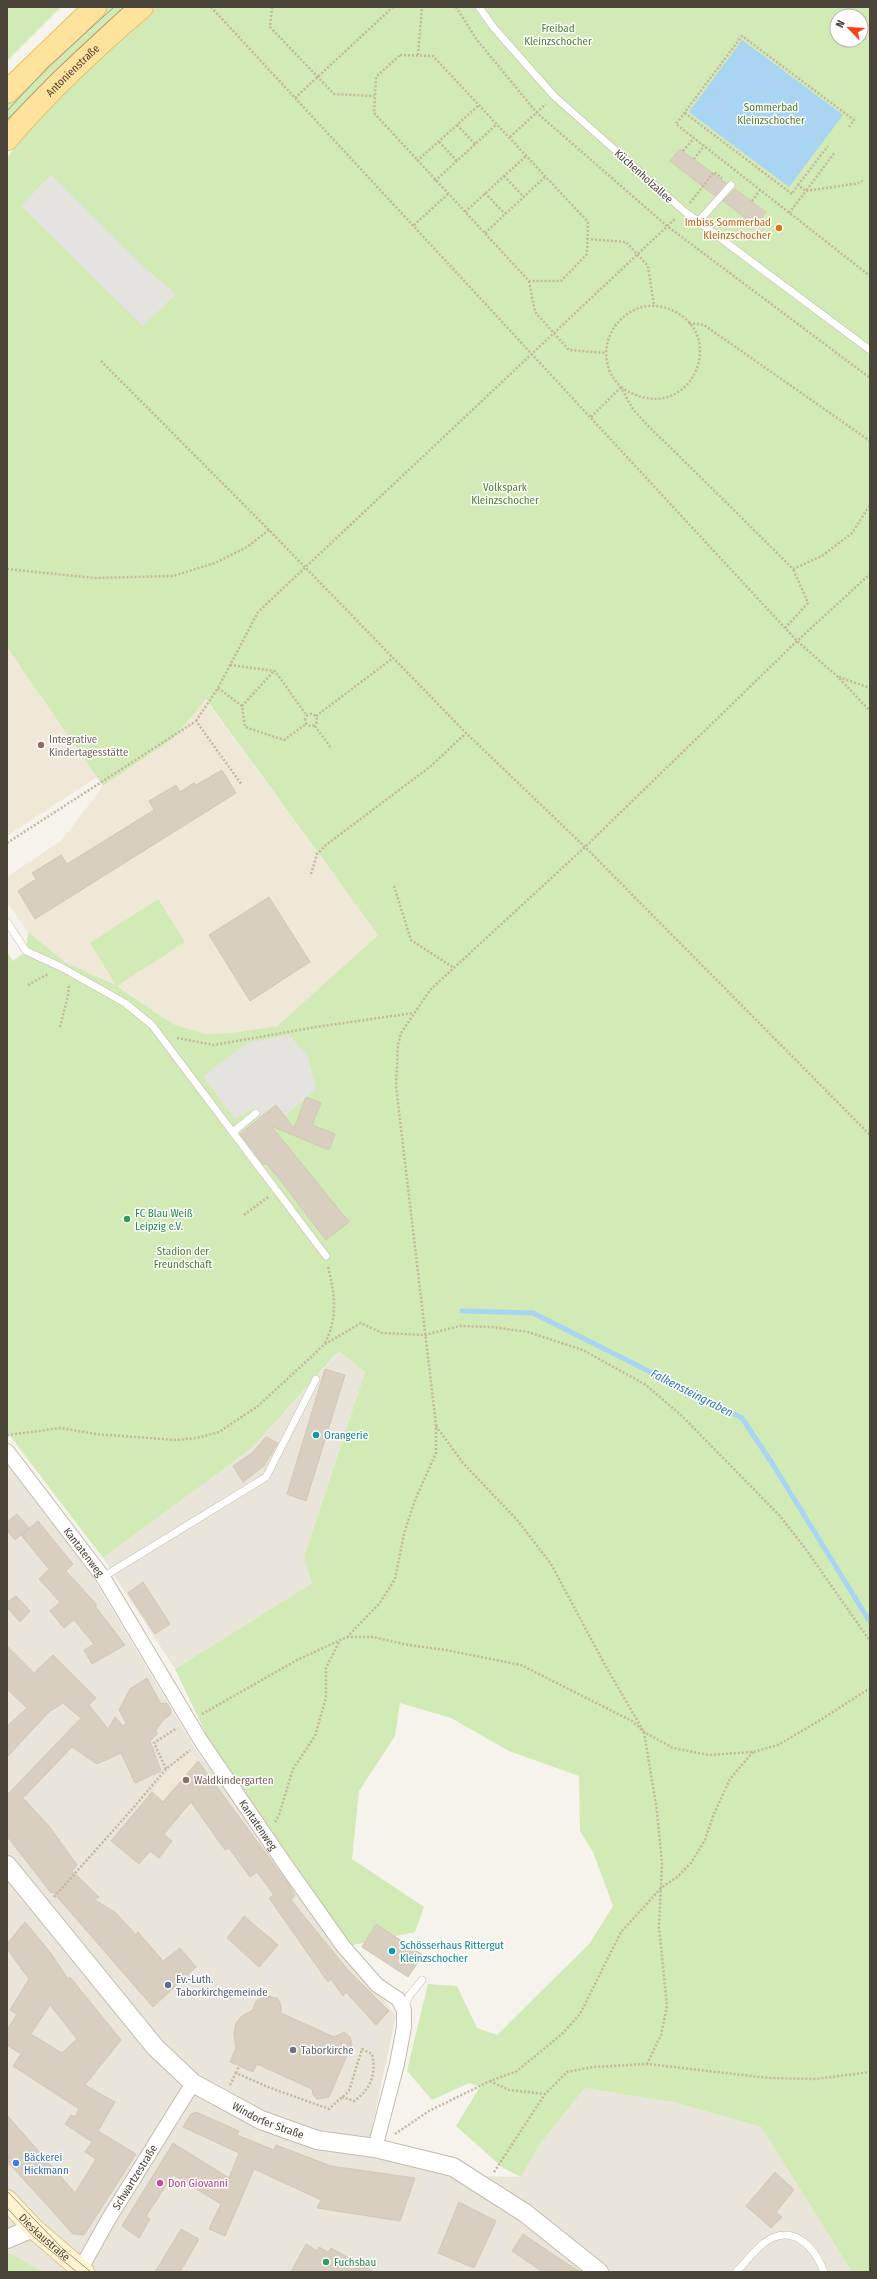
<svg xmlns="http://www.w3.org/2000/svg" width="877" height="2279" font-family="'Fira Sans Condensed',sans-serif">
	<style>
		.residential { fill: #eae5da }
		.education { fill: #efe8d6 }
		.green { fill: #d2eab5; fill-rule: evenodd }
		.parking { fill: #e5e3e0 }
		.water { fill: #a9d4f2 }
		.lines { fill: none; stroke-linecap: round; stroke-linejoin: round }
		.stream { stroke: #a9d4f2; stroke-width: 5 }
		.building { fill: #d8cfc1; stroke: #d3c7b4; fill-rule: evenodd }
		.service-casing { stroke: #c2bbae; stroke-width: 8 }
		.minor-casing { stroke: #c2bbae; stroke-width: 16 }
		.tertiary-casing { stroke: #c2bbae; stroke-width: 20 }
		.secondary-casing { stroke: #d6c79b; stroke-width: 22 }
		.primary-casing { stroke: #e6c16a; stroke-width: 24 }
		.path { stroke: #c4b79f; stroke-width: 2.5; stroke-dasharray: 2 2; stroke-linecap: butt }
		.service { stroke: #fff; stroke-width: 7 }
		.minor { stroke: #fff; stroke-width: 14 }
		.tertiary { stroke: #fff; stroke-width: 18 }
		.secondary { stroke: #fff3cd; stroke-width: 20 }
		.primary { stroke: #ffe39c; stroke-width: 22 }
		.tram { stroke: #9a9a9a; stroke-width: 1 }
		.food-dot { fill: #e8710a; stroke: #fff; stroke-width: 1.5 }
		.education-dot { fill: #8d6e63; stroke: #fff; stroke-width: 1.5 }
		.leisure-dot { fill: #2e9e5b; stroke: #fff; stroke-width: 1.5 }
		.culture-dot { fill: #0f9aa8; stroke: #fff; stroke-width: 1.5 }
		.service-dot { fill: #5c6f8a; stroke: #fff; stroke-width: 1.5 }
		.worship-dot { fill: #6b7280; stroke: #fff; stroke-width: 1.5 }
		.shop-dot { fill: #3f7fe0; stroke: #fff; stroke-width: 1.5 }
		.hotel-dot { fill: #d1479c; stroke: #fff; stroke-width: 1.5 }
		.labels { text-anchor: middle; stroke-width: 3; stroke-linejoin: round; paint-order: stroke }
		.park-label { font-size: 11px; fill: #4a7f2a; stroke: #fff }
		.street-label { font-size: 11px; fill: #4b4439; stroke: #fff }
		.food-label { font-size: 11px; fill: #c56008; stroke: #fff; text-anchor: end }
		.education-label { font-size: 11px; fill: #785e54; stroke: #fff; text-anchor: start }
		.leisure-label { font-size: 11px; fill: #27864d; stroke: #fff; text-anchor: start }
		.culture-label { font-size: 11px; fill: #0d838f; stroke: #fff; text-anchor: start }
		.service-label { font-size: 11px; fill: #4e5e75; stroke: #fff; text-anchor: start }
		.worship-label { font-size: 11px; fill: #5b616d; stroke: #fff; text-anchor: start }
		.shop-label { font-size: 11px; fill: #366cbe; stroke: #fff; text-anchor: start }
		.hotel-label { font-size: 11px; fill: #b23c85; stroke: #fff; text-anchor: start }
		.water-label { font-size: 12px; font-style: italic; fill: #2e7ab2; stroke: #fff }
	</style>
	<rect width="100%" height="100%" fill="#f6f3ec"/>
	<path class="residential" d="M340,1351L365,1372L304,1557L312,1583L175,1669L103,1558L252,1448Z
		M7,1463L92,1576L194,1747L292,1879L396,2016L366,2155L449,2175L521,2177L540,2144L585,2088L677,2103L761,2127L852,2272H7Z"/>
	<path class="education" d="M7,647L97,777L7,836Z
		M205,699L378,935L277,1026L231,1033L206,1034L173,1024L117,985L65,962L28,932L7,902V877L62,840L103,786L173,739Z
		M192,1752L222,1795L180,1816L152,1792L171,1767Z"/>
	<path class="green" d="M7,7H61L7,61Z
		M106,7H131L7,128V104L44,65Z
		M157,7H870V2272H852L761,2127L677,2103L585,2088L540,2144L521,2177L503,2168L456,2126L480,2087L469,2083L432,2100L407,2071L428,1984L457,1986L477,2028L497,2035L590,1943L613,1906L593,1852L580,1831L579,1776L509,1751L451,1718L400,1703L395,1736L359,1791L352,1859L424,1907L415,1932L353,1945L310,1894L207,1736L175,1669L312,1583L304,1557L365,1372L339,1351L252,1448L103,1558L7,1432V952L13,961L26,951L28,932L65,962L116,985L90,943L158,899L185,942L117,986L173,1024L206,1034L231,1033L277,1026L378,935L206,699L173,739L103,786L7,647V158C49,102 102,51 157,7ZM837,16H861V40H837Z
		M7,2254H12L42,2272H7Z"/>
	<path class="parking" d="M51,175L146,269L176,294L143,326L21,206Z
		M289,1035L308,1056L316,1089L285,1116L276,1105L258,1117L253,1108L235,1119L203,1076L247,1043Z"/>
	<path class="water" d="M742,40L843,115L789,187L689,112Z"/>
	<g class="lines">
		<path class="stream" d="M462,1311L533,1313L742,1418L772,1463L870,1622"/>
	</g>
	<path class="building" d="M680,149L726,183L715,196L670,161Z
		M735,189L766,212L756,226L723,201Z
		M222,770L236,793L35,919L18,891L36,879L32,873L61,855L67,864L154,810L149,801L176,785L180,792L194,783L196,785Z
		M269,897L310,962L250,1001L209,935Z
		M306,1097L321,1103L312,1125L335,1134L329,1150L271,1126L349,1222L326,1240L277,1176L266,1163L264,1165L240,1134L276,1105L294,1128Z
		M325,1369L345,1375L306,1501L287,1494Z
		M266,1437L278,1443L264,1466L243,1482L233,1466L252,1453Z
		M17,1514L29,1528L15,1540L7,1530V1522Z
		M38,1521L73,1564L66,1571L97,1605L95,1606L125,1645L92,1664L84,1650L94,1644L74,1620L64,1628L50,1611L60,1602L39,1579L49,1569L21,1535Z
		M143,1582L170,1624L155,1634L128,1593Z
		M16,1596L30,1611L20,1622L7,1607V1602Z
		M7,1646L34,1673L53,1655L96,1698L89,1705L108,1729L115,1717L123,1726L126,1723L119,1710L130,1689L147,1678L161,1704L167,1703L171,1710L170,1715L164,1719L156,1730L157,1734L150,1741L161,1771L135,1783L121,1753L97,1764L72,1747L23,1798L49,1826L77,1865L72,1871L99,1897L95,1900L116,1913L136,1935L138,1932L163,1961L180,1948L196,1967L153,2007L53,1892L51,1893L7,1836V1795L81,1718L63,1703L49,1712L7,1757V1726L27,1708L7,1689Z
		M198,1761L289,1885L295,1895L291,1900L348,1970L389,2011L376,2025L346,1992L343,1996L331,1979L328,1982L269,1898L274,1895L257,1872L250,1877L229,1848L225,1850L191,1802L164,1834L172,1841L159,1858L150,1851L139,1864L111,1841L152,1792L163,1802Z
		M244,1916L278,1945L259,1967L227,1938Z
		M25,1922L50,1952L68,1979L70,1977L121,2040L85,2085L115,2102L98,2131L136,2154L84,2235L73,2234L7,2161V2115L75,2193L96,2159L85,2152L92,2142L65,2124L71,2115L75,2117L79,2109L13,2066L21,2054L7,2045V2030L17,2014L10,2010L29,1979L7,1949V1944ZM50,2005L77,2039L62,2053L31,2034Z
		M376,1924L423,1955L408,1977L362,1947Z
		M265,1996L277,1998L281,2005V2013L334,2037L344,2032L350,2037L352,2044L329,2097L317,2099L313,2095L312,2089L257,2064L253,2072L230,2062L236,2048L234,2033L236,2023L242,2016L253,2010L256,2001Z
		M196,2112L239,2131L237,2135L274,2150L276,2145L331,2166L415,2178L400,2221L317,2208L321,2200L254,2169L225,2236L209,2229L221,2204L173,2175L146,2216L150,2219L139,2238L122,2226L173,2143L229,2178L239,2153L183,2127L191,2114Z
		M775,2172L794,2190L776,2212L782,2217L771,2228L746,2206Z
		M459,2202L496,2221L474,2268L438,2253Z
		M181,2229L199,2239L180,2272H155Z
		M523,2234L560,2259L580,2272H543L512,2251Z
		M306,2244L317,2251L319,2247L328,2252L331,2248L374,2272H291Z"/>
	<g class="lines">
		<defs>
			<path id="service" d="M479,7L494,28L554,96L684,211L870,350
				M697,223L731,185
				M7,922L26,951L61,967L125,1003L152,1025L326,1256
				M233,1132L256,1113
				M103,1577L266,1477L316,1379
				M404,2010L409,1996L422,1980
				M736,2272C745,2263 754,2251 764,2243C792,2222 815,2247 824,2272"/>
			<g id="minor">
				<path id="s1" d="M7,1451L103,1577L201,1741L287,1867L343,1946L377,1985L398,1999L404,2010V2027L397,2064L375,2148"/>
				<path id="s2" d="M79,2272L108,2220L193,2083"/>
			</g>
			<g id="tertiary">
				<path id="s3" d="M7,1865L155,2047L193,2083L261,2120L317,2140L375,2148L453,2167L525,2213L599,2272"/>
				<path d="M7,2239L33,2228"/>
			</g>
			<g id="secondary">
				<path id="s4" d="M7,2200L33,2228L84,2272"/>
			</g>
			<g id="primary">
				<path d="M7,92L95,7"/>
				<path id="s5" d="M7,139C48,91 94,48 142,7"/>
			</g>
		</defs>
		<use href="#service" class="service-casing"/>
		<use href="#minor" class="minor-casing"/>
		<use href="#tertiary" class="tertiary-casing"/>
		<use href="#secondary" class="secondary-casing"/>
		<use href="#primary" class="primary-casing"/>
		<path class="path" d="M211,7L797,641L838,677L870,711
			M272,7L270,27L334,94L374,96
			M456,7L477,40L537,113L667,226L870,378
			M400,55L433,56L588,222L587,254L561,281H529L374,113L376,77Z
			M418,55L422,7
			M295,98L393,7
			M685,113L792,194L798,185L806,191L835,152
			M457,125L475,144
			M849,127L854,120L742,36L676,124L870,276
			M510,137L546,104
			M439,142L457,161
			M683,151L694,138
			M694,159L704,146
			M417,161L479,105
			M504,176L524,197
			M435,181L497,124
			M798,185L828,146
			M485,193L505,214
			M752,201L760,190
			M690,203L714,172L722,178
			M465,212L527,155
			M789,213L806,191L860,183L864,179
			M414,225L448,194
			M485,233L546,176
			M587,239L626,242L648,266L654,306
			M529,281L535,312L569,350L606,353
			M689,323L704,325L870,441
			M101,361L269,530L466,733L585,847L870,1135
			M621,387C683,429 726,348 682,316C670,307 653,303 639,308C613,318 599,345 610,372C613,379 618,383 622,389C626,396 629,404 634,410C649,429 669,445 685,462C721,497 757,533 793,569L822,556L852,533L870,505
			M591,417L621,387
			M7,569L95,578L173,576L215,563L247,547L269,530
			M785,628L808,603L793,569
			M230,665L275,671L307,716
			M839,677L870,688
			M218,688L242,706L245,727L284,740L306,724
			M242,706L274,671
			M305 720a6 6 0 1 1 12 0a6 6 0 1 1-12 0Z
			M316,716L393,658
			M196,721L218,688L258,612L676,218
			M315,726L331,748
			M7,843L196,721L242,785
			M311,874L317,854L326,845L431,766L466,733
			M394,886L411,940L454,968
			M28,985L48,974
			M60,1027L68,995L69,984
			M177,1038L214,1045L316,1027L413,1013
			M244,1215L268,1197
			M325,1343C338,1317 335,1295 328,1267
			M436,1426L463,1463L518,1521L551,1564L605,1665L644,1732L657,1811L662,1864L659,1927L667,2006L661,2035L647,2064
			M7,1435L61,1428L95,1434L176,1440L197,1438L219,1432L258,1406L325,1344L361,1323L382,1333L425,1335L460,1326L492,1327L528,1332L583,1350L646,1385L682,1416L779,1515L805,1548L870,1641
			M347,1637H373L408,1645L446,1650L521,1665L632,1721L644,1732L673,1748L709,1755L753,1752L778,1745L822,1719L870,1688
			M202,1714L297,1660L347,1637L379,1604L395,1579L404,1534L415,1500L436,1453V1425L396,1086L398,1045L401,1033L430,990L585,847L797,641L870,574
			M166,1769L154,1743L177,1728
			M275,1822L279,1815L293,1769L315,1736L326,1698V1668L340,1640
			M54,1897L134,1807L166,1769L190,1750
			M236,2073L239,2066
			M490,2081L509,2090L545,2094
			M230,2085L236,2073L268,2087L329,2109L349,2091L362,2049L372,2054C377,2074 370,2090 354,2101L342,2097
			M395,2134L429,2111L490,2081L517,2071L562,2034L580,2014L621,1932L661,1888L677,1877L691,1863L705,1840L713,1816L730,1779L753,1752
			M494,2172L545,2094L567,2072L593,2067L647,2064L769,2078L816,2079L870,2072"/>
		<use href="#service" class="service"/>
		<use href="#minor" class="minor"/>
		<use href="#tertiary" class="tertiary"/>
		<use href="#secondary" class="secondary"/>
		<use href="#primary" class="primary"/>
		<path class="tram" d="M7,111L47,68L114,7
			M7,120L52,74L124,7
			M7,2191L63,2249L91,2272
			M7,2208L35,2238L77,2272"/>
	</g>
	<circle class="food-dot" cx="779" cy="228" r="4"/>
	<g class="education-dot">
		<circle cx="41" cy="745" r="4"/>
		<circle cx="186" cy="1780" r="4"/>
	</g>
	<g class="leisure-dot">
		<circle cx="127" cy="1219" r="4"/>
		<circle cx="326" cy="2262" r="4"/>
	</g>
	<g class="culture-dot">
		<circle cx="316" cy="1435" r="4"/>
		<circle cx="392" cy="1951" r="4"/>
	</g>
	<circle class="service-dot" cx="168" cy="1985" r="4"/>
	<circle class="worship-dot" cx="293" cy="2050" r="4"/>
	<circle class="shop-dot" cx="16" cy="2163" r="4"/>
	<circle class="hotel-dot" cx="160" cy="2183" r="4"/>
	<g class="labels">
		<g class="park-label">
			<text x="558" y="32">Freibad<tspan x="558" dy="13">Kleinzschocher</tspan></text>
			<text x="771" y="111">Sommerbad<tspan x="771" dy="13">Kleinzschocher</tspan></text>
			<text x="505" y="491">Volkspark<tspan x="505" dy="13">Kleinzschocher</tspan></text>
			<text x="183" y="1255">Stadion der<tspan x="183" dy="13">Freundschaft</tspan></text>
		</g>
		<g class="street-label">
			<text dy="4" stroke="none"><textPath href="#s5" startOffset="95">Antonienstraße</textPath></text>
			<text transform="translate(644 176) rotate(42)" y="4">Küchenholzallee</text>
			<text dy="4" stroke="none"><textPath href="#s1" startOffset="127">Kantatenweg</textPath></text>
			<text dy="4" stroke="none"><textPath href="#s1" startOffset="451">Kantatenweg</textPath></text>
			<text dy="4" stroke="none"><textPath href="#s3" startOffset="371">Windorfer Straße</textPath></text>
			<text dy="4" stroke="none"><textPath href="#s2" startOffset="110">Schwartzestraße</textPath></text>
			<text dy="4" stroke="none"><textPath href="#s4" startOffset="53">Dieskaustraße</textPath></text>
		</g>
		<g class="food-label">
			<text x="771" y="226">Imbiss Sommerbad<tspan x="771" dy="13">Kleinzschocher</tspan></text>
		</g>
		<g class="education-label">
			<text x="49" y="743">Integrative<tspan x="49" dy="13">Kindertagesstätte</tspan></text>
			<text x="194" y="1784">Waldkindergarten</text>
		</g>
		<g class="leisure-label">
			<text x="135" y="1217">FC Blau Weiß<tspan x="135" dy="13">Leipzig e.V.</tspan></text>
			<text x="334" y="2266">Fuchsbau</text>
		</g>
		<g class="culture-label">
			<text x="324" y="1439">Orangerie</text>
			<text x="400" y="1949">Schösserhaus Rittergut<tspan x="400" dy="13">Kleinzschocher</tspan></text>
		</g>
		<g class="service-label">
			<text x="176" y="1983">Ev.-Luth.<tspan x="176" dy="13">Taborkirchgemeinde</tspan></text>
		</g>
		<g class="worship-label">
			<text x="301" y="2054">Taborkirche</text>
		</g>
		<g class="shop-label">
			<text x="24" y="2161">Bäckerei<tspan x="24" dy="13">Hickmann</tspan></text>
		</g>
		<g class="hotel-label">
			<text x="168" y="2187">Don Giovanni</text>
		</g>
		<g class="water-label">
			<text transform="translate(692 1393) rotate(27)" y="4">Falkensteingraben</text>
		</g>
	</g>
	<rect width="877" height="2279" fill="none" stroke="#4b4439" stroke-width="16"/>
	<g transform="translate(849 28) rotate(295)"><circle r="19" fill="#ffffff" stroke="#b7b4b0"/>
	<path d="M0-3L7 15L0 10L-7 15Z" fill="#fc3f1d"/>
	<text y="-6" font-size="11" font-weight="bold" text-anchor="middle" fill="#4b4439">N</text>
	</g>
</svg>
